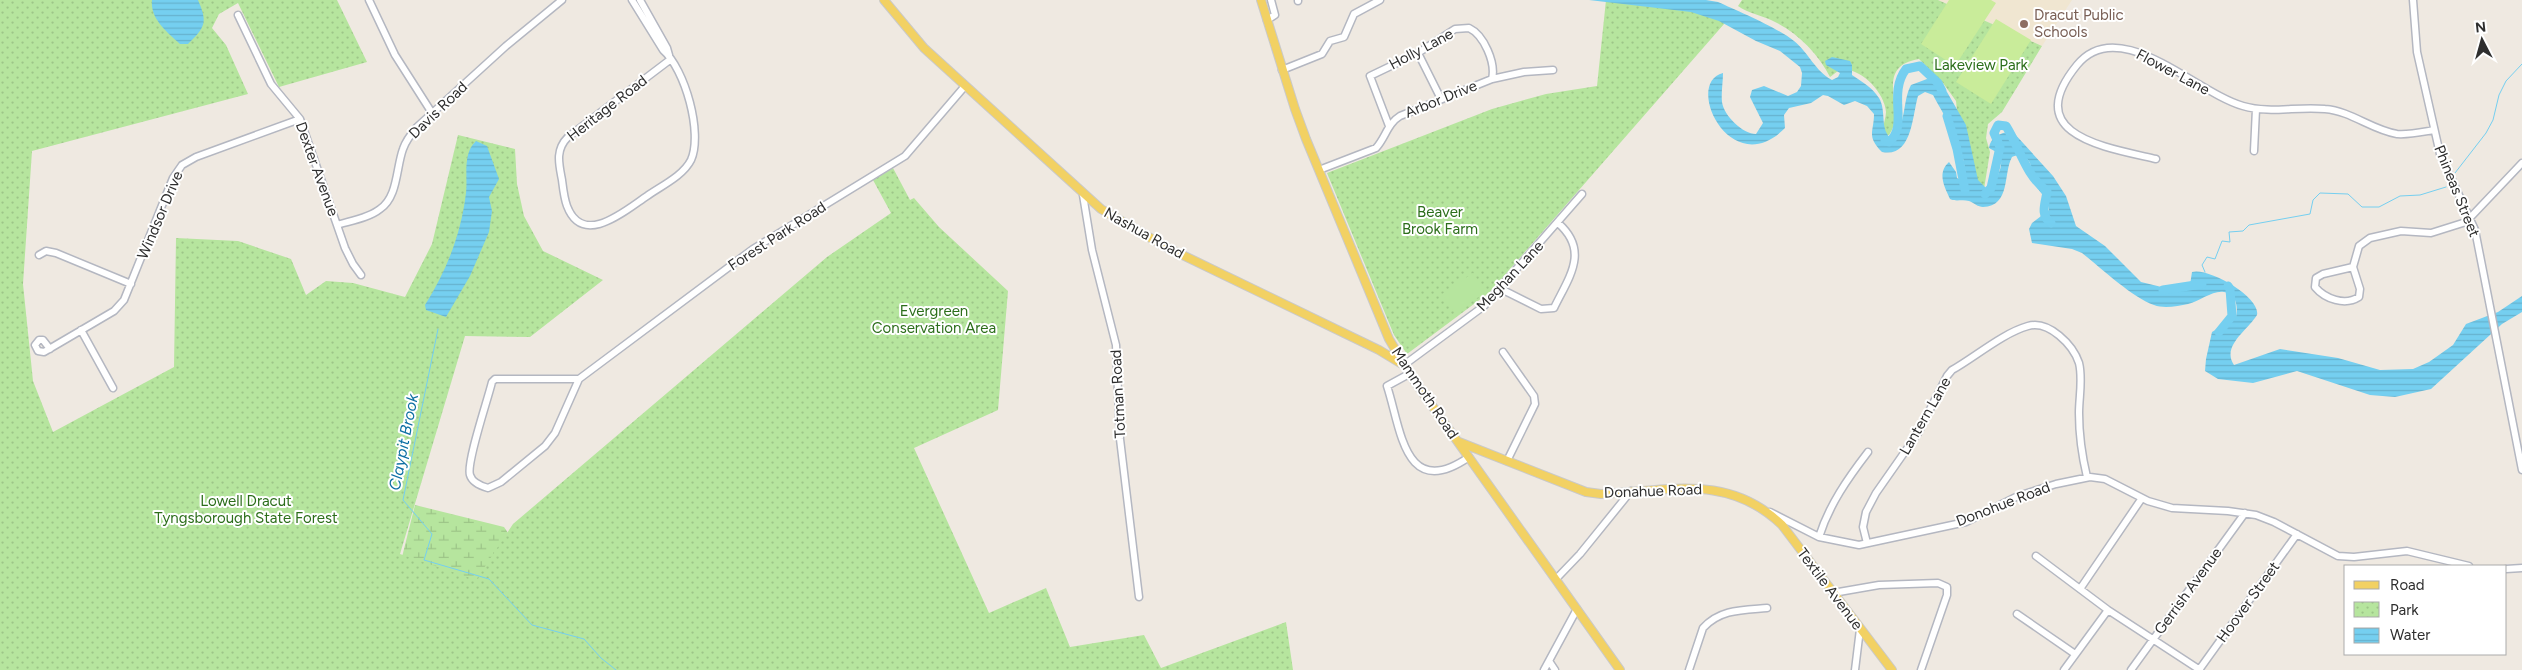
<svg xmlns="http://www.w3.org/2000/svg" width="2522" height="670" font-family="Figtree,sans-serif">
	<style>
		.education { fill: #f0e6d1 }
		.wetland { fill: url(#wetland-marsh) }
		.park { fill: url(#park-dots) }
		.garden { fill: #b6e59e }
		.pitch { fill: #c9ec9a }
		.water { fill: url(#water-rules) }
		.lines { fill: none; stroke-linecap: round; stroke-linejoin: round }
		.stream { stroke: #75cff0; stroke-width: 1 }
		.river { stroke: #75cff0; stroke-width: 9 }
		.minor-casing { stroke: #b4b7c1; stroke-width: 9 }
		.major-casing { stroke: #c9c9c9; stroke-width: 10 }
		.minor { stroke: #fff; stroke-width: 6 }
		.major { stroke: #f2d163; stroke-width: 8 }
		.education-dot { fill: #8d6e63; stroke: #fff; stroke-width: 2 }
		.labels { text-anchor: middle; stroke-width: 4; stroke-linejoin: round; paint-order: stroke }
		.education-label { font-size: 15px; fill: #785e54; stroke: #fff; text-anchor: start }
		.street-label { font-size: 15px; fill: #2e2e2e; stroke: #fff }
		.park-label { font-size: 15px; fill: #2c6e1b; stroke: #fff }
		.water-label { font-size: 16px; font-style: italic; fill: #0d6fa3; stroke: #fff }
	</style>
	<defs>
		<pattern id="wetland-marsh" width="20" height="14" patternUnits="userSpaceOnUse" patternTransform="scale(1.25)"><rect width="20" height="14" fill="#b6e59e"/><path d="M1 5h8M5 5V1M11 12h8M15 12V8" fill="none" stroke="#9dc588"/></pattern>
		<pattern id="park-dots" width="8" height="8" patternUnits="userSpaceOnUse" patternTransform="scale(1.25)"><rect width="8" height="8" fill="#b6e59e"/><path d="M2 2h.1M6 6h.1" fill="none" stroke="#9dc588" stroke-width="1.8" stroke-linecap="round"/></pattern>
		<pattern id="water-rules" width="6" height="5" patternUnits="userSpaceOnUse" patternTransform="scale(1.25)"><rect width="6" height="5" fill="#75cff0"/><path d="M0 2.5h6" fill="none" stroke="#66b2ce"/></pattern>
	</defs>
	<rect width="100%" height="100%" fill="#efe9e1"/>
	<path class="education" d="M1938,0H2072L2042,46Z"/>
	<path class="wetland" d="M415,505L504,527L537,577L397,590V577Z"/>
	<path class="park" d="M0,0H337L367,62L279,87L238,3L219,14L212,28L226,45L248,94L32,151L23,284L33,381L53,432L174,367L176,238L238,241L291,259L306,295L326,281L353,283L405,297L432,244L458,135L515,149L517,184L524,216L543,251L603,280L530,337L465,336L400,554L476,580L513,524L827,257L891,213L873,180L893,168L910,200L914,198L939,227L1008,291L998,410L914,448L989,613L1046,588L1070,647L1144,635L1161,668L1286,622L1293,670H0Z
		M1606,0L1731,16L1490,292L1407,354L1394,335L1327,173L1492,109L1546,94L1597,86Z
		M1742,0H1938L2042,46L2002,112L1988,124L1986,138L1990,152L1984,189L1978,192L1958,120L1956,101L1943,83L1919,59C1877,66 1900,100 1894,124C1893,128 1891,132 1889,135H1884C1881,127 1886,120 1886,112C1885,93 1860,66 1840,70C1837,71 1833,75 1830,77C1818,53 1796,31 1771,20C1760,15 1748,13 1738,6Z"/>
	<path class="garden" d="M1473,273L1486,292L1455,313L1442,294Z"/>
	<path class="pitch" d="M1949,0H1991L1996,3L1955,66L1921,44Z
		M1996,19L2031,40L1991,104L1956,82Z"/>
	<path class="water" d="M152,0H198C208,23 205,27 188,44H180C167,32 150,19 152,0Z
		M1589,0H1706L1718,2C1738,11 1778,28 1794,41C1809,53 1815,71 1832,80L1838,77L1840,73L1826,65L1825,61L1832,57L1850,61L1852,65V75C1862,82 1872,87 1879,98C1887,111 1879,130 1892,139C1907,124 1902,102 1911,85L1927,79L1935,81L1947,92L1966,125L1978,180L1986,188L1991,187C1997,177 2006,164 1998,153L1989,148C1990,137 2002,131 2013,132L2053,176L2066,196L2076,226L2105,246L2141,282L2178,291L2185,289L2190,285L2192,272C2208,267 2261,297 2257,315C2248,330 2221,346 2234,365L2280,349L2338,358L2380,370L2413,369L2429,362L2453,345L2466,324L2498,312L2522,296V312L2502,324L2431,389L2395,397L2370,395L2297,371L2253,383L2218,379L2205,371L2206,359L2212,332L2236,317C2238,307 2237,294 2224,292C2213,290 2200,301 2188,304C2178,306 2164,309 2154,305C2133,298 2101,268 2082,253L2072,249L2032,243L2029,229L2032,223L2049,210C2049,197 2039,194 2034,182C2031,176 2033,164 2027,159C2023,154 2017,155 2012,157C2003,173 2011,206 1983,207C1978,207 1974,203 1969,201C1962,199 1956,202 1950,199C1944,186 1937,173 1949,162L1956,172L1957,178L1962,181C1974,162 1943,114 1933,95L1925,92L1918,96C1912,117 1912,158 1882,152C1866,136 1874,132 1874,114L1867,106L1855,101L1844,105L1828,96L1823,95L1811,103L1789,108L1784,115L1785,128C1731,183 1683,83 1723,73C1723,82 1721,93 1722,102C1724,116 1743,134 1756,134L1763,123L1750,97L1752,90L1764,86L1788,96L1797,92L1801,86L1802,73L1800,67L1780,51L1756,41L1719,21L1691,12Z
		M476,141L487,146L499,179L489,197L492,211L489,232L470,276L446,317L426,310L425,305C447,270 461,234 466,193C468,177 462,154 476,141Z"/>
	<g class="lines">
		<path class="stream" d="M2455,173L2486,133L2493,120L2499,95L2506,81L2522,64
			M2205,272L2202,265L2207,257L2215,259L2222,241L2230,242L2229,232L2243,231L2249,225L2310,214L2313,200L2320,193L2348,194L2362,207H2379L2400,196L2420,195L2446,187
			M438,329L403,500L432,534L424,560L489,579L532,625L584,639L601,658L616,670"/>
		<path class="river" d="M1947,116L1957,149L1965,190
			M1885,141L1889,142C1909,126 1887,94 1906,69L1920,66L1938,83L1942,91
			M1985,194L1991,188L2000,147L1994,133L1998,125L2006,126C2020,148 2025,175 2047,191C2046,202 2039,215 2051,223
			M2163,290L2202,284
			M2219,332L2232,316L2230,289L2228,286"/>
		<defs>
			<path id="minor" d="M369,0L395,55L432,113
				M632,0L663,50C685,69 703,133 691,160C683,176 661,186 647,196C626,210 583,248 567,206C564,198 563,188 562,180C559,164 555,150 568,137L671,59
				M640,0L667,48L669,55
				M1298,0V1
				M2413,0L2417,52L2440,154L2475,230L2522,470
				M238,15L271,84L300,119L345,248L353,264L361,275
				M1267,20L1275,15L1271,0
				M1418,53L1441,99
				M1282,70L1322,54L1330,41L1344,37L1354,14L1380,0
				M1389,126L1370,76L1418,53L1455,29L1469,28C1484,35 1496,63 1492,79
				M2254,151L2256,109
				M2156,159C2104,147 2020,135 2077,65C2119,13 2196,93 2243,106C2270,114 2297,106 2325,109C2351,111 2372,130 2397,134C2409,135 2422,132 2434,130
				M1319,170L1376,148C1386,137 1387,124 1400,116L1492,79L1524,72L1553,70
				M1083,195L1092,250L1116,345L1120,439L1139,597
				M337,225C350,221 369,218 380,209C398,197 396,168 403,149C406,140 411,134 417,127L506,46L562,0
				M39,255L46,251L56,253L131,284
				M2353,267L2323,274L2316,278L2315,287C2325,299 2345,306 2359,297L2360,289L2353,267L2359,246L2370,238L2401,231L2431,233L2466,222L2522,163
				M1501,289L1541,309L1554,308C1569,277 1590,251 1558,223
				M81,330L113,388
				M50,349L43,340H39L35,345L38,351L44,352L114,311L124,300L173,178L182,165L196,157L300,119
				M1503,352L1534,396L1535,404L1507,461
				M1404,365L1484,306L1582,194
				M1409,374L1387,386C1401,428 1404,502 1469,457
				M579,379H495L492,382C488,399 466,463 470,475C472,482 481,486 488,488L501,482L545,446L555,433L579,379L753,249L905,156L965,86
				M1770,512L1819,537L1859,545L1966,522L2018,496L2056,484L2090,477L2105,479L2148,501L2172,508L2228,511L2256,515L2274,522L2338,556L2354,557L2407,551L2469,566
				M1819,537C1829,505 1848,478 1868,452
				M1867,543L1863,527L1866,512L1876,493L1918,433L1947,376L1952,370C1975,357 2003,333 2028,326C2049,320 2073,345 2079,363C2083,379 2079,397 2079,413C2079,434 2082,456 2087,477
				M2036,556L2108,610L2200,670
				M2506,569L2522,568
				M1556,579L1580,554L1631,491
				M2080,589L2142,498
				M1833,593L1879,585L1938,583L1947,587V595L1921,670
				M2017,614L2075,654
				M1549,661L1555,670
				M1544,670L1577,609
				M1689,670L1703,628C1720,609 1743,610 1767,608
				M1855,670L1860,629
				M2064,670L2108,610
				M2131,670L2245,513
				M2199,670L2297,534"/>
			<path id="major" d="M884,0L924,48L1101,209L1166,247L1379,350L1402,364
				M1261,0L1295,109L1306,139L1389,339L1411,376L1620,670
				M1459,442L1586,492L1601,494C1669,491 1728,473 1782,525L1892,670"/>
		</defs>
		<use href="#minor" class="minor-casing"/>
		<use href="#major" class="major-casing"/>
		<use href="#minor" class="minor"/>
		<use href="#major" class="major"/>
	</g>
	<circle class="education-dot" cx="2024" cy="24" r="5"/>
	<g class="labels">
		<g class="education-label">
			<text x="2034" y="20">Dracut Public<tspan x="2034" dy="17">Schools</tspan></text>
		</g>
		<g class="street-label">
			<text transform="translate(1421 49) rotate(-28)" y="5">Holly Lane</text>
			<text transform="translate(2173 72) rotate(28)" y="5">Flower Lane</text>
			<text transform="translate(1441 99) rotate(-22)" y="5">Arbor Drive</text>
			<text transform="translate(607 108) rotate(-38)" y="5">Heritage Road</text>
			<text transform="translate(438 110) rotate(-44)" y="5">Davis Road</text>
			<text transform="translate(317 169) rotate(70)" y="5">Dexter Avenue</text>
			<text transform="translate(2457 191) rotate(68)" y="5">Phineas Street</text>
			<text transform="translate(160 215) rotate(-67)" y="5">Windsor Drive</text>
			<text transform="translate(1144 233) rotate(29)" y="5">Nashua Road</text>
			<text transform="translate(777 236) rotate(-33)" y="5">Forest Park Road</text>
			<text transform="translate(1510 276) rotate(-47)" y="5">Meghan Lane</text>
			<text transform="translate(1425 393) rotate(56)" y="5">Mammoth Road</text>
			<text transform="translate(1118 394) rotate(-93)" y="5">Totman Road</text>
			<text transform="translate(1925 416) rotate(-60)" y="5">Lantern Lane</text>
			<text transform="translate(1653 491) rotate(-2)" y="5">Donahue Road</text>
			<text transform="translate(2003 504) rotate(-21)" y="5">Donohue Road</text>
			<text transform="translate(1830 589) rotate(53)" y="5">Textile Avenue</text>
			<text transform="translate(2188 591) rotate(-54)" y="5">Gerrish Avenue</text>
			<text transform="translate(2248 602) rotate(-54)" y="5">Hoover Street</text>
		</g>
		<g class="park-label">
			<text x="1981" y="70">Lakeview Park</text>
			<text x="1440" y="217">Beaver<tspan x="1440" dy="17">Brook Farm</tspan></text>
			<text x="934" y="316">Evergreen<tspan x="934" dy="17">Conservation Area</tspan></text>
			<text x="246" y="506">Lowell Dracut<tspan x="246" dy="17">Tyngsborough State Forest</tspan></text>
		</g>
		<g class="water-label">
			<text transform="translate(403 442) rotate(-79)" y="6">Claypit Brook</text>
		</g>
	</g>
	<rect x="2344" y="565" width="162" height="90" fill="#ffffff" stroke="#ababab"/>
	<rect x="2354" y="581" width="25" height="8" fill="#f2d163" stroke="#ababab"/>
	<text x="2390" y="590" font-size="15" fill="#2e2e2e">Road</text>
	<rect x="2354" y="602" width="25" height="15" fill="url(#park-dots)" stroke="#ababab"/>
	<text x="2390" y="615" font-size="15" fill="#2e2e2e">Park</text>
	<rect x="2354" y="628" width="25" height="15" fill="url(#water-rules)" stroke="#ababab"/>
	<text x="2390" y="640" font-size="15" fill="#2e2e2e">Water</text>
	<g transform="translate(2482 40) rotate(354)" stroke="#ffffff" stroke-width="4" paint-order="stroke">
	<path d="M0-4L9 19L0 12L-9 19Z" fill="#2e2e2e"/>
	<text y="-8" font-size="14" font-weight="bold" text-anchor="middle" fill="#2e2e2e">N</text>
	</g>
</svg>
